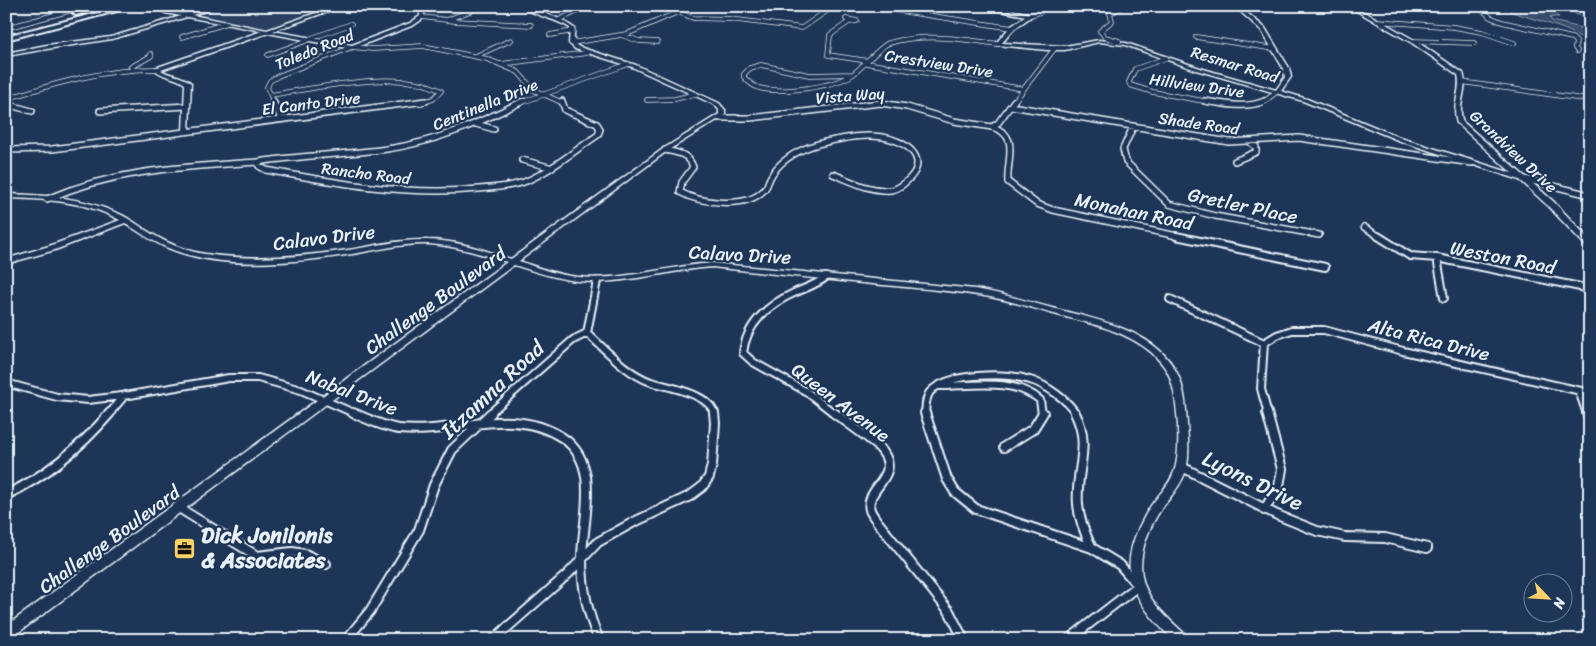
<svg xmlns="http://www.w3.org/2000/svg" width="1596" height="646" font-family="Sriracha,sans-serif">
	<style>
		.built { fill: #2a4162 }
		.green { fill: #374d6c; stroke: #909fb2 }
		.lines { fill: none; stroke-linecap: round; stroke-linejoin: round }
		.street-far3-casing { stroke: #e8f1f8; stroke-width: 5.5 }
		.street-far2-casing { stroke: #e8f1f8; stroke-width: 8 }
		.street-far1-casing { stroke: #e8f1f8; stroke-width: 10 }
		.street-casing { stroke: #e8f1f8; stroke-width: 12 }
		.secondary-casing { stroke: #e8f1f8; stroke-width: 3 }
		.highway-casing { stroke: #e8f1f8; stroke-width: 4 }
		.street-far3 { stroke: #1d3557; stroke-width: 4 }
		.street-far2 { stroke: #1d3557; stroke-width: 5 }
		.street-far1 { stroke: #1d3557; stroke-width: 6 }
		.street { stroke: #1d3557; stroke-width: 8 }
		.secondary { fill: #1d3557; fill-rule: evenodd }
		.highway { fill: #1d3557; fill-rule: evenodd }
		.labels { text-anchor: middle; stroke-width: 4.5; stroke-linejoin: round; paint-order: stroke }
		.far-street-label { font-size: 16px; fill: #e8f1f8; stroke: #1d3557 }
		.street-label { font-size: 19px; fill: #e8f1f8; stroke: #1d3557 }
		.near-street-label { font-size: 22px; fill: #e8f1f8; stroke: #1d3557 }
		.near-poi-label { font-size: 22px; font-weight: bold; fill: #e8f1f8; stroke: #1d3557; text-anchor: start }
	</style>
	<rect width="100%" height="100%" fill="#1d3557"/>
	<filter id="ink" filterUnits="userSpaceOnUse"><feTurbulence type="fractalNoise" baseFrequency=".02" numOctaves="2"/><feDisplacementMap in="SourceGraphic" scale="10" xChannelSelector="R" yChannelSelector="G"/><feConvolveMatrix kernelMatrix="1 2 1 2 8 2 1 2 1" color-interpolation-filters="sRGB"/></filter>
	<g filter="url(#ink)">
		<path class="built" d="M15,6H79L41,19L17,14L22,12L6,10Z
			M224,6H332L273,26L262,28L196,15Z"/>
		<path class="green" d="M1511,6C1528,6 1546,5 1559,17H1552L1550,18L1552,21L1590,30V51L1586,46L1588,44C1580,30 1527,18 1510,11Z"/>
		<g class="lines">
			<defs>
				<path id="street-far3" d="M682,6L678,12L693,18L729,19L802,28L828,10L844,6
					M867,6L1012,28
					M1176,6L1181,8
					M1479,6L1490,17L1502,22L1572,38L1576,42L1575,48L1577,51
					M1579,6L1577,12L1583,14
					M1030,15L1040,12L1045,6
					M422,17L455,21L531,25
					M449,19L473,10
					M846,19L857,21L850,22Z
					M559,20L588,6
					M1377,21L1454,27L1482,32L1514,43
					M849,22L830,35L828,55L868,61
					M6,28L87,6
					M550,35L573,31
					M621,35L639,41L657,42
					M182,37L227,23
					M1196,37L1275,49
					M309,39L351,24
					M1412,41L1474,43
					M1116,42L1119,41L1105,37L1100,31L1112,21L1110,13L1119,9L1118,6
					M571,43L627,34L678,12
					M268,55L311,39
					M476,56L511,40
					M1166,58L1135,69L1129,82L1130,85L1153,92L1215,103
					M866,63L1024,89
					M501,64L587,53
					M131,67L151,56V54
					M853,74L809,75L761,65L750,68L744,74V77C748,82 753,86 759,88C781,94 833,87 852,75C862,68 881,45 889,43C924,33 962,39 998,44
					M1462,82L1590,100
					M271,95C317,88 401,68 441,91L433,99L420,103
					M6,99C56,83 104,69 157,69
					M647,100L675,99L695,94
					M274,103L267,87L270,81L278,76L352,47L373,49L423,46L487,59L518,72L534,90L563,103
					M520,103L628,64
					M1013,103L1055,48
					M1262,103L1278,91"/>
				<path id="street-far2" d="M273,101L281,119
					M1205,101C1224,104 1247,109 1264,101
					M6,104L32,111
					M1011,106L1229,142L1299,138L1472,163
					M100,111L187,106
					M719,118H750L881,103L907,107L954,121L992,127L998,123L1014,101
					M476,124L494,129
					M992,127C1021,135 1006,160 1008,182L1037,204L1053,210L1182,237
					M1133,127L1123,149L1126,162L1169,204L1215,216L1319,235
					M6,150L52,149L426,101
					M665,150C678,153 688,153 693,167L682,182L680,192C699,203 746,209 763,191C767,188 768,182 770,178C774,170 781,163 788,158C803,147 822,142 841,139C854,136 869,135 883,137C903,140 930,157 910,178C905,183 899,189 891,190C871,192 851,181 833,174
					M522,160L549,167
					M1235,161L1256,152V147L1251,143
					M258,162C301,155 344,155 387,149C436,142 479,123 523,101
					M1521,178L1590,195
					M47,199C116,169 184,167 258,162L259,166L266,170C336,183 407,196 479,189C494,188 509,187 524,182C551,171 574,151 598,135L600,129L597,124L565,110L562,101
					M1364,227L1380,237"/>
				<path id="street-far1" d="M1176,236L1325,267
					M1378,236L1410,256L1437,258L1590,289
					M1437,258L1444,298
					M826,277C816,285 805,288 794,293C769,304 746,324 743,353L753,362L807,392L835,414
					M597,281L587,333C607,351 626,373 651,382C668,387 711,394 714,414
					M1170,299L1264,343
					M1264,343L1277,335L1292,330H1324L1403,351L1590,393
					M1264,343L1261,389L1268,414
					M6,383L57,397L88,400L130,395L229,378H258L301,390L356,414
					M939,386C972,386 1013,377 1040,400L1042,414
					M1579,391L1587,414
					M109,414L125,395
					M489,414L573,340L587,333
					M925,414C926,406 925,398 930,392C948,372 1007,373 1030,380C1045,384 1069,401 1076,414"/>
				<path id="street" d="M353,413C368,419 383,427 399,429C454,435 512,404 563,438C602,465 582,520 582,559C582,587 588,615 599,640
					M834,413C845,421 875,441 882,451C902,477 864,488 870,510C871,513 874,517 876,520L949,611L964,640
					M925,413L947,479L955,492L976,509L1092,548
					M1075,413C1092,446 1075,470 1078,504C1079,519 1085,534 1092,548
					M1587,413L1590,421
					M1004,447L1033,429L1043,413
					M1182,467L1277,515L1317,531L1345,537L1385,538L1427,548
					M6,495C48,475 80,448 110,413
					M179,508L257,556L292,552L305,554L326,564
					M1264,510L1279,486L1282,469L1267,413
					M346,640L370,611L419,530L434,485L452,450L491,413
					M493,640L568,574L598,542L634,522L690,496L702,487L709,477L712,465L715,423L714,413
					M1068,640L1138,586L1120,565L1092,548"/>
				<path id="secondary" d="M159,6H163V8C188,21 198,6 221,6L192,15L267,30L336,6H343L273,31L352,45L410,23L420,16V8L423,6H428L424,9V18L414,25L352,49L268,33L161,70C170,76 182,75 191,83L189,131L186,133L183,131L185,84C176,77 164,78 155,70V68L262,31L187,17L112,39L47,49L6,56V53L47,45L111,37L181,16L165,13L159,10Z
					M521,6H527L562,20L574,28V43L579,47L636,65L719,103L725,110V115L667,151L519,261C538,268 558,275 578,277C623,281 668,266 712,263L975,289C1005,294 1032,303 1060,310C1100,320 1157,332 1177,373C1185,389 1186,407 1187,424C1188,441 1190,458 1185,473C1180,487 1170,497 1162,508C1149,527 1138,553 1142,576C1146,601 1169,619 1187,636L1188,640H1173C1128,595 1114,566 1150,507C1158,495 1169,486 1174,472C1182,450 1178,394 1168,373C1164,365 1157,358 1151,352C1123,329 1088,323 1054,314C1033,308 1012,301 990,297C958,291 926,289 894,286C833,280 773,274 712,267C672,270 633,282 593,282C566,282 539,273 514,265L11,638L6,640V626L507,262C481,254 456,246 429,244C401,243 373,251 346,255C291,263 221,270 168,248C153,242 139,232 125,223L55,250L6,264V259L49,246L120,220C86,201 45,199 6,198V194C44,195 82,197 117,213C130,218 140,227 152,234C169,244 186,251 205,254C253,261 301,257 348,250C374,246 401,239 427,240C456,240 484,250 511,259L663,149L719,114V110L715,105L632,67L575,49L569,43L570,28C555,18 536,17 521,6Z
					M976,6H987L1032,14V16L1014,29L1002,43L1065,46L1099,40L1126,43L1200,68L1276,90L1285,77L1283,68L1261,30L1234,6H1239L1265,28L1289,68L1291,77L1281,91L1307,99L1404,139L1512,173L1457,123C1451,106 1462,91 1458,75L1412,43L1348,6H1354L1416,41L1463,73C1469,89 1456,106 1463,122L1554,202L1590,240V247H1587L1548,206L1520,180L1400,141L1303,101L1196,70L1125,45L1099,42L1065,50H1047L996,45V43L1010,27L1026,16Z
					M1590,8V11L1585,13L1590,20V25L1580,13Z"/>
				<path id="highway" d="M93,6H103L76,15L73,13Z
					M125,6H136L6,40V36Z"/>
			</defs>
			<use href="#street-far3" class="street-far3-casing"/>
			<use href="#street-far2" class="street-far2-casing"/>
			<use href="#street-far1" class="street-far1-casing"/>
			<use href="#street" class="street-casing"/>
			<use href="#secondary" class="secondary-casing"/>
			<use href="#highway" class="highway-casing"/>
			<use href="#street-far3" class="street-far3"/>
			<use href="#street-far2" class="street-far2"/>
			<use href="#street-far1" class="street-far1"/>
			<use href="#street" class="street"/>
			<use href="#secondary" class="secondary"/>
			<use href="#highway" class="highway"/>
		</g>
	</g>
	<defs>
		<symbol id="office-square" viewBox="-11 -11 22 22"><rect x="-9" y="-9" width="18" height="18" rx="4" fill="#ffd166" stroke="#1d3557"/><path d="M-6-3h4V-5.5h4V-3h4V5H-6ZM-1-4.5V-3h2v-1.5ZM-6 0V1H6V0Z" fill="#111"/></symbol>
	</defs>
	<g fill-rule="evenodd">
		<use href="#office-square" x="172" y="536" width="25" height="25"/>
	</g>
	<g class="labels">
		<g class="far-street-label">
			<text transform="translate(314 49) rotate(-22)" y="6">Toledo Road</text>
			<text transform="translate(939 63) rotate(9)" y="6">Crestview Drive</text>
			<text transform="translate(1235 64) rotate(17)" y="6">Resmar Road</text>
			<text transform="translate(1197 85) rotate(8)" y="6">Hillview Drive</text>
			<text transform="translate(850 95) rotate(-4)" y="6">Vista Way</text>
			<text transform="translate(311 103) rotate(-7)" y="6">El Canto Drive</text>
			<text transform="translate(485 104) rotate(-22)" y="6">Centinella Drive</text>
			<text transform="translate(1199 123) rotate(8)" y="6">Shade Road</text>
			<text transform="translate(1514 151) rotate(43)" y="6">Grandview Drive</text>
			<text transform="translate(366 173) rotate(7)" y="6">Rancho Road</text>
		</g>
		<g class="street-label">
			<text transform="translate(1243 205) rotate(12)" y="7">Gretler Place</text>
			<text transform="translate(1134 211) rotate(12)" y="7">Monahan Road</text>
			<text transform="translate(324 237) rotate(-7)" y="7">Calavo Drive</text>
			<text transform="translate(740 254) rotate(3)" y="7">Calavo Drive</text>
			<text transform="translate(1503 257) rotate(11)" y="7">Weston Road</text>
			<text transform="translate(435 300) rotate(-36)" y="7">Challenge Boulevard</text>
			<text transform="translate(1429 339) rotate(14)" y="7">Alta Rica Drive</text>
			<text transform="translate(352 392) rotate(21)" y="7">Nabal Drive</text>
			<text transform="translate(841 402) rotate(37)" y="7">Queen Avenue</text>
			<text transform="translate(109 539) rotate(-36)" y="7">Challenge Boulevard</text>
		</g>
		<g class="near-street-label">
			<text transform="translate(492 389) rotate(-43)" y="8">Itzamna Road</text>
			<text transform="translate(1253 480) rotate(26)" y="8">Lyons Drive</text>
		</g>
		<g class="near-poi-label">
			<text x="201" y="543">Dick Jonilonis<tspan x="201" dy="25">&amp; Associates</tspan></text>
		</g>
	</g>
	<rect width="1596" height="646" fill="none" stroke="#1d3557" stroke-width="25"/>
	<rect x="12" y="12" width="1571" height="621" fill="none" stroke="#e8f1f8" stroke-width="2" filter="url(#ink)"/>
	<g transform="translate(1548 598) rotate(115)"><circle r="24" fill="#1d3557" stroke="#6e8097"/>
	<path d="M0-4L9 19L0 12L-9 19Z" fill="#ffd166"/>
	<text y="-8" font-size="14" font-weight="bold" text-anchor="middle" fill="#e8f1f8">N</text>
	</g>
</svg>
